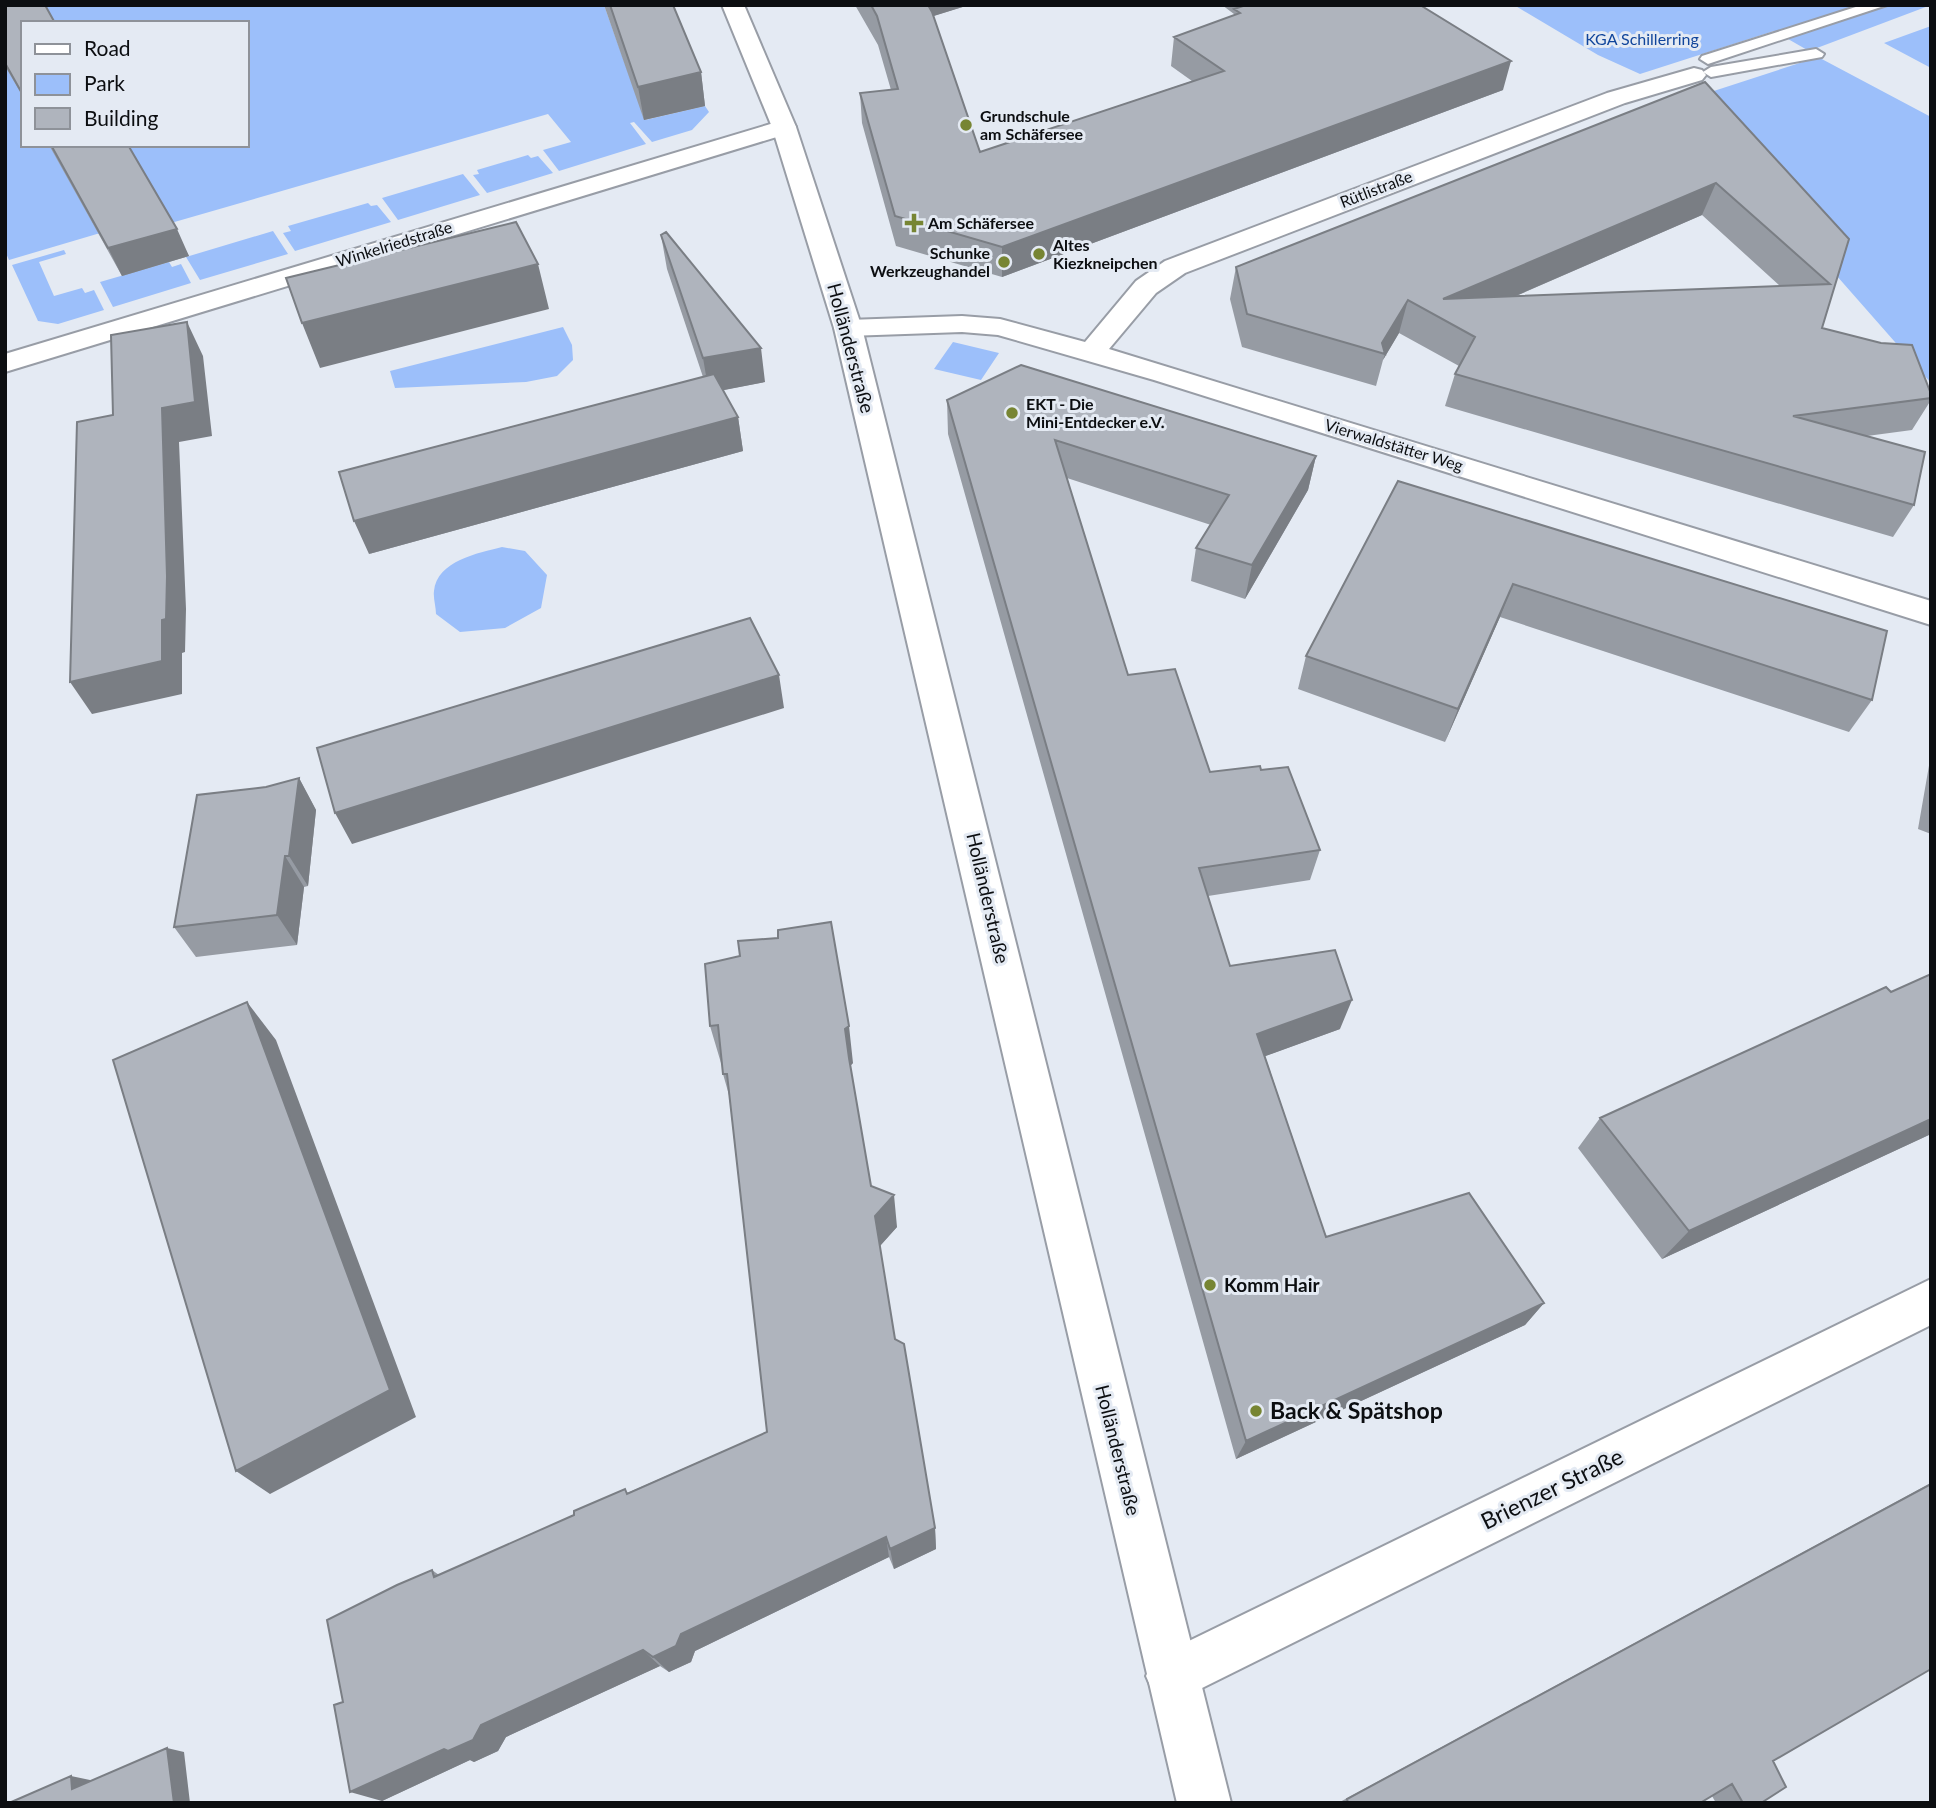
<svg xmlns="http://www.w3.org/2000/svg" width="1936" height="1808" font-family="Lato,sans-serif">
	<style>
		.green { fill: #9cbffa; fill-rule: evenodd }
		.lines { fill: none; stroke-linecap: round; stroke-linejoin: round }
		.lane-casing { stroke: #989da6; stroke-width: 4 }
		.street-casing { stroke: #989da6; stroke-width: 4 }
		.secondary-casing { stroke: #989da6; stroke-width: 4 }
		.lane { fill: #fff; fill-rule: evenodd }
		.street { fill: #fff; fill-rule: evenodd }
		.secondary { fill: #fff; fill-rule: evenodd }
		.wall { fill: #969ba3; fill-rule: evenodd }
		.shaded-wall { fill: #7a7e84 }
		.building { fill: #afb4bd; stroke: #7a7e84; stroke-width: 2; fill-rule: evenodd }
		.poi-dot { fill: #778533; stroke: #e4eaf3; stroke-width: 2.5 }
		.labels { text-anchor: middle; stroke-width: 6; stroke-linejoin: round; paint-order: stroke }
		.far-park-label { font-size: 16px; fill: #10459b; stroke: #e4eaf3 }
		.far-poi-label { font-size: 16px; font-weight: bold; fill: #0c0e11; stroke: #e4eaf3; text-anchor: start }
		.far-street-label { font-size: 16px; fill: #0c0e11; stroke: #e4eaf3 }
		.street-label { font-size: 19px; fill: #0c0e11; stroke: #e4eaf3 }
		.poi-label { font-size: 19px; font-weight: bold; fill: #0c0e11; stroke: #e4eaf3; text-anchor: start }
		.near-poi-label { font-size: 23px; font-weight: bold; fill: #0c0e11; stroke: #e4eaf3; text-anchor: start }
		.near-street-label { font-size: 23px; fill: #0c0e11; stroke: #e4eaf3 }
	</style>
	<rect width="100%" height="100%" fill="#e4eaf3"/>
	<path class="green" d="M5,5H604L645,120L705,106L709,112L692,130L652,142L634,122L630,123L646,144L559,171L543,150L571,142L548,114L112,240L107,231L9,260L5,251ZM23,23H247V145H23Z
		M1514,5H1931L1809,51L1774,31L1640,74L1598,55Z
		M1931,26V68L1884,43Z
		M1818,57L1931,117V383L1683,101Z
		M528,155L531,158L538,156L553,173L487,193L473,175L479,174L477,170Z
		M463,174L480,195L398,220L382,198Z
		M368,203L371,206L377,205L391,222L295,251L283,233L291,231L288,226Z
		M273,231L288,254L200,280L186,257Z
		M64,250L66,254L39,262L54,296L82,288L85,293L94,290L104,310L58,324L38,321L12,265Z
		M169,262L172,267L181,264L191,283L113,307L100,282Z
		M563,327L572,345L573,360L557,376L526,382L395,388L390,371Z
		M953,342L999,353L981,380L934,369Z
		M502,547L525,551L547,575L541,608L505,628L460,632L436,614C436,607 433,598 434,591C437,561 478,553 502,547Z"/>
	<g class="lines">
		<defs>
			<path id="lane" d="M1862,5H1887L1714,62L1708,64L1700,59L1702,56Z
				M1816,49L1824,54L1822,57L1711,77L1703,72L1711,67Z"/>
			<path id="street" d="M1694,68L1702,70L1706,75L1702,80L1625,103L1185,273L1156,293L1109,349L1931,601V625L1154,380L998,335L962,332L848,336L838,334L834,328L838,322L848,320L962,316L1000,319L1085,342L1136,281L1165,261L1607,93Z
				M784,120L793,122L796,127L793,132L5,372V354Z
				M1931,1279V1325L1190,1694L1172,1702L1154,1694L1146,1676L1154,1658Z"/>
			<path id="secondary" d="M722,5H744L796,127L862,328L1231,1803H1177L834,328L772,127Z"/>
		</defs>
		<use href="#lane" class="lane-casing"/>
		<use href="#street" class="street-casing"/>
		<use href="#secondary" class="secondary-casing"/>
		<use href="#lane" class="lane"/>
		<use href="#street" class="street"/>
		<use href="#secondary" class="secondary"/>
	</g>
	<path class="wall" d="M5,5L23,23V97L5,66Z
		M604,5H673L701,72L705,106L644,120Z
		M855,5H969L933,16L980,152L1192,81L1171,66L1174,37L1234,15V14L1222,5H1420L1503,90L1002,277L896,246L862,123L860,93L891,90L878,45Z
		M1705,82L1849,239L1822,328L1931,394V400L1912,430L1867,436L1914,505L1893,537L1445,406L1455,374L1459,366L1399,333L1383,360L1376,386L1242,347L1230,299L1236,267ZM1702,215L1780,286L1516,296Z
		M49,145H128L189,256L122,276Z
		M661,235L765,382L723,390L738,417L743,451L369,554L703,377L667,269Z
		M947,400L1316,456L1308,490L1245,599L1191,581L1196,548L1211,525L1067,478L1128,675L1210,772L1261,770L1320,850L1310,880L1208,896L1230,966L1340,1029L1265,1056L1326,1237L1544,1303L1525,1325L1236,1459L948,434Z
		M1398,481L1872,700L1849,732L1500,617L1445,742L1298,689L1306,656Z
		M1931,754V834L1918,829Z
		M299,778L316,810L308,886L304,887L297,945L196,957L174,927L266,787Z
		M705,964L853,1063L850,1066L871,1186L897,1227L880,1246L895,1339L935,1528L936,1549L894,1569L889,1557L695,1651L691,1662L669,1672L660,1666L506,1737L498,1751L474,1762L470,1760L382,1801L343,1702L432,1570L439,1575L767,1432L729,1095L723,1074L722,1063H721L710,1026Z
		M1600,1118L1931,1134L1662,1259L1578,1148Z
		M1931,1483V1669L1773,1761L1761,1803H1716L1712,1796L1700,1803H1338Z"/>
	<path class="shaded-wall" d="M920,5H969L921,20Z
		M1511,61L1503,90L1002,277V247Z
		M701,72L705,106L644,120L638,87Z
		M1716,183L1702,215L1451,324L1443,299Z
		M177,229L189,256L122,276L108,248Z
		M538,264L549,309L320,368L302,323Z
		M1408,300L1399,333L1383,360L1385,354L1382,343Z
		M187,322L203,356L212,436L179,442L186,609L185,652L182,653V694L92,714L70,682L162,408Z
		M761,348L765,382L709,393L703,358Z
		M738,417L743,451L369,554L354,521Z
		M1316,456L1308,490L1245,599L1252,565Z
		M1513,584L1500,617L1445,742L1458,709Z
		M779,675L784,708L352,844L335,813Z
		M299,778L316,810L308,886L289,856Z
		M285,856L304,887L297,945L277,915Z
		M1352,1000L1340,1029L1249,1062L1257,1034Z
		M247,1002L276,1040L416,1417L270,1494L236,1471Z
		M849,1026L853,1063L850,1066L845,1029Z
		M1931,1119V1134L1662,1259L1689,1231Z
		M894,1195L897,1227L879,1247L875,1216Z
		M1544,1303L1525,1325L1236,1459L1246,1441Z
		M935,1528L936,1549L894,1569L890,1549Z
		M886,1537L889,1557L695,1651L691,1662L669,1672L653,1657L681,1634Z
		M643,1650L660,1666L506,1737L498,1751L474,1762L470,1760L382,1801L350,1792L444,1749L481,1725Z
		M167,1748L184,1752L190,1803H174Z
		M71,1776L90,1780L91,1793L72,1789Z"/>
	<path class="building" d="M5,5H45L55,23H23V95L5,63Z
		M610,5H673L701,72L638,87Z
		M871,5H928L932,12L980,152L1224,71L1174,37L1240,13L1234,9L1246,5H1420L1511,61L1002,247L895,216L860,93L898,89L877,16Z
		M1705,82L1849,239L1822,328L1881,343L1912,345L1931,394V398L1793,416L1925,452L1914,505L1455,374L1475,337L1408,300L1382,343L1385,354L1247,314L1236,267ZM1716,183L1830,284L1443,299Z
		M51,145H128L177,229L108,248Z
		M516,222L538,264L302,323L286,278Z
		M666,232L761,348L703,358L661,235Z
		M187,322L195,402L162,408L167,576L166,619L162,620V661L70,682L77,422L113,415L111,335Z
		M1021,365L1316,456L1252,565L1196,548L1229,495L1055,440L1128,675L1175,669L1210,772L1260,766L1261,770L1288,767L1320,850L1199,868L1230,966L1335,950L1352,1000L1257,1034L1326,1237L1469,1193L1544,1303L1246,1441L947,400Z
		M714,374L738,417L354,521L339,472Z
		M1398,481L1887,631L1872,700L1513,584L1458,709L1306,656Z
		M750,618L779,675L335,813L317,748Z
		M299,778L289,856H285L277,915L174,927L197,795L266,787Z
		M831,922L849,1026L845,1029L849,1058L871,1186L894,1195L875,1216L895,1339L904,1344L935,1528L890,1549L886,1537L681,1634L676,1646L653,1657L643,1650L481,1725L473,1740L448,1751L444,1749L350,1792L334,1705L343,1702L327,1620L397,1585L432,1570L434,1577L574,1515V1511L625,1489L627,1494L767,1432L727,1074H723L718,1025L710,1026L705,964L740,956L738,941L778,938V930Z
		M1931,974V1119L1689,1231L1600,1118L1886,987L1891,992Z
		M247,1002L390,1390L236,1471L113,1060Z
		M1931,1484V1669L1773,1761L1786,1787L1761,1803H1743L1732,1784L1700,1803H1348L1347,1799Z
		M167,1748L174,1803H9L71,1776L72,1789Z"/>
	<g class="poi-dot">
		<circle cx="966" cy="125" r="7"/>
		<path d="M910.5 212.5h7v7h7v7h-7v7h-7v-7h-7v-7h7z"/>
		<circle cx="1039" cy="254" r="7"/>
		<circle cx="1004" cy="262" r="7"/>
		<circle cx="1012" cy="413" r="7"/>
		<circle cx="1210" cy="1285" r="7"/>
		<circle cx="1256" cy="1411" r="7"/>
	</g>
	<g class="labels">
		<g class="far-park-label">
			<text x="1642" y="45">KGA Schillerring</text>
		</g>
		<g class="far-poi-label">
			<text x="980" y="122">Grundschule<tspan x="980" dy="18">am Schäfersee</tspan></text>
			<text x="928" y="229">Am Schäfersee</text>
			<text x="1053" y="251">Altes<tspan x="1053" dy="18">Kiezkneipchen</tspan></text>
			<text x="990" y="259" text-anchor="end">Schunke<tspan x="990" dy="18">Werkzeughandel</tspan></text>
			<text x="1026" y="410">EKT - Die<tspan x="1026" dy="18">Mini-Entdecker e.V.</tspan></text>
		</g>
		<g class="far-street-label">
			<text transform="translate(1376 189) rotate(-21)" y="6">Rütlistraße</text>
			<text transform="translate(394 244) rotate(-17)" y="6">Winkelriedstraße</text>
			<text transform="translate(1394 445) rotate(17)" y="6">Vierwaldstätter Weg</text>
		</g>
		<g class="street-label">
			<text transform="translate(851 348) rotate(75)" y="7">Holländerstraße</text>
			<text transform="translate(988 898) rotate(77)" y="7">Holländerstraße</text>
			<text transform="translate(1118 1450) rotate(76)" y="7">Holländerstraße</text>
		</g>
		<g class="poi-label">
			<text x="1224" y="1292">Komm Hair</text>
		</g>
		<g class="near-poi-label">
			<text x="1270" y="1419">Back &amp; Spätshop</text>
		</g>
		<g class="near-street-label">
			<text transform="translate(1552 1489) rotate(-26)" y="8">Brienzer Straße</text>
		</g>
	</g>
	<rect width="1936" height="1808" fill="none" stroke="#0c0e11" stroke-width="14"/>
	<rect x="21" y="21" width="228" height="126" fill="#e4eaf3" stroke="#8e9299" stroke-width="2"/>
	<rect x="35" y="44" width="35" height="10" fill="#ffffff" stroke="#8e9299" stroke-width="2"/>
	<text x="84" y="56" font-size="21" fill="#0c0e11">Road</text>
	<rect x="35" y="74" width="35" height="21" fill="#9cbffa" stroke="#8e9299" stroke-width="2"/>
	<text x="84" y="91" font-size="21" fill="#0c0e11">Park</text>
	<rect x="35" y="108" width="35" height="21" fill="#afb4bd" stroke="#8e9299" stroke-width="2"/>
	<text x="84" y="126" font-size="21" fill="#0c0e11">Building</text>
</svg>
